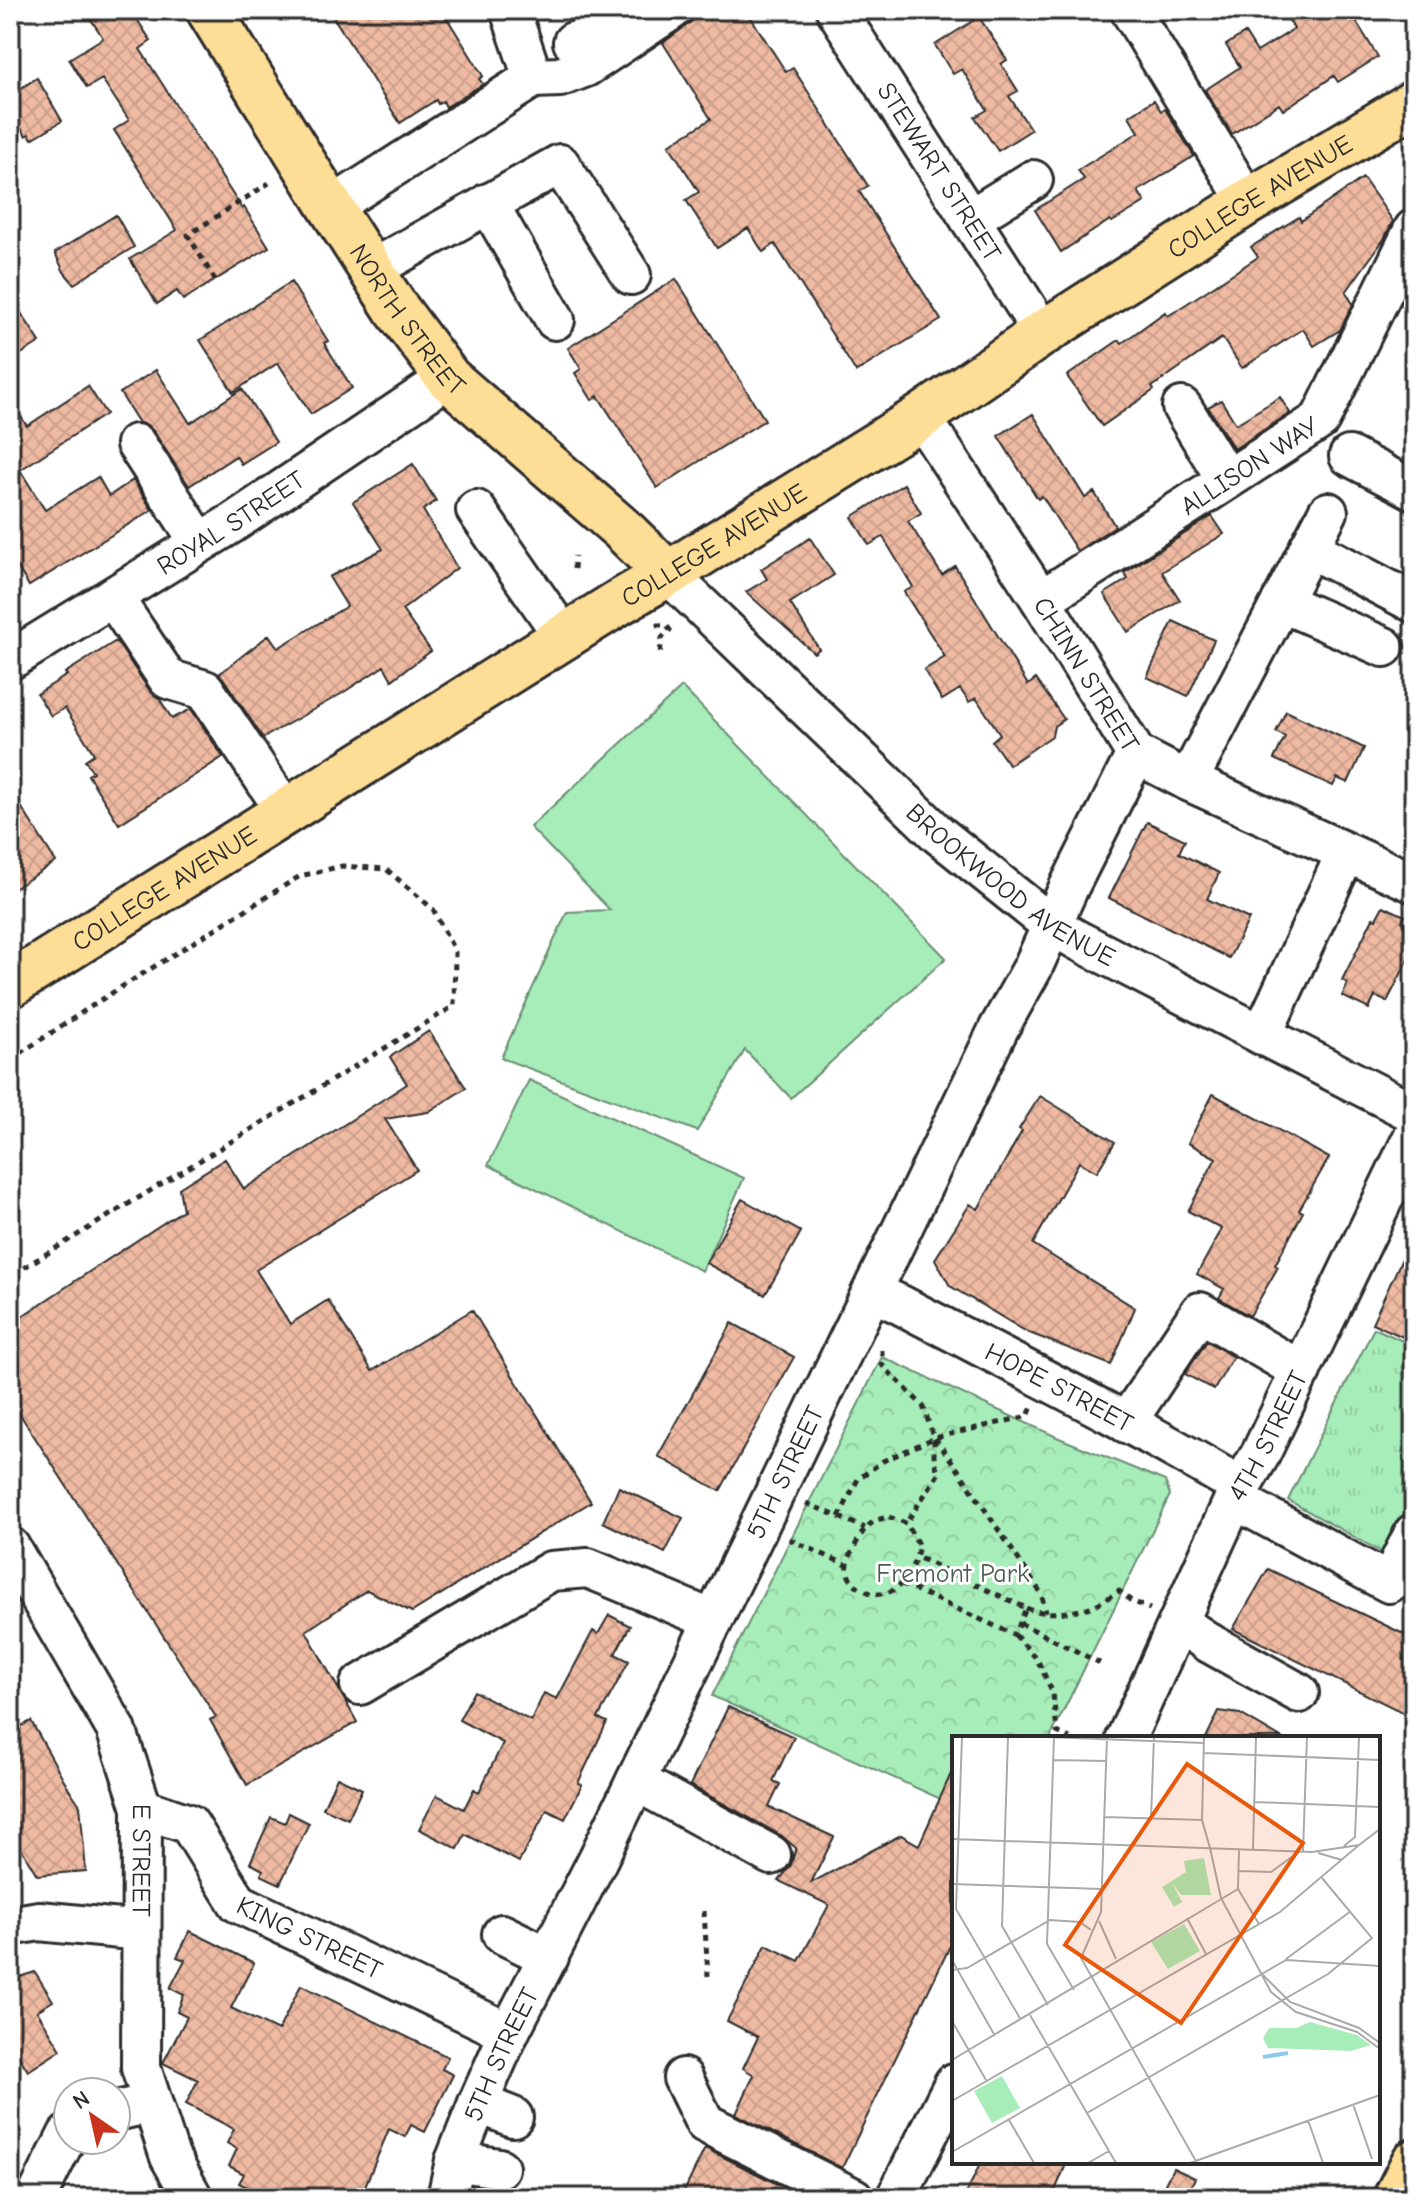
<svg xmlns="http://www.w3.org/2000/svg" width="1424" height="2208" font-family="'Comic Neue',sans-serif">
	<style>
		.grass { fill: url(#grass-tufts); stroke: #698c72; stroke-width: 2 }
		.forest { fill: url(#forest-crowns); stroke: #698c72; stroke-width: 2 }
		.garden { fill: #a7edb9; stroke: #698c72; stroke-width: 2 }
		.building { fill: url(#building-cross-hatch); stroke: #2b2b2b; stroke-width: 2 }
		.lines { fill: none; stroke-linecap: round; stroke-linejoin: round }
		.minor-casing { stroke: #2b2b2b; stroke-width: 44 }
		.major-casing { stroke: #2b2b2b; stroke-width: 50 }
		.path { stroke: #2b2b2b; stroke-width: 5; stroke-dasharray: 6 6; stroke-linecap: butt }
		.minor { stroke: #fff; stroke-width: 38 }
		.major { stroke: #fedd96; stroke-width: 44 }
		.labels { text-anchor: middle; stroke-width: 6; stroke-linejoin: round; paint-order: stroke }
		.street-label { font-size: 26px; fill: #2b2b2b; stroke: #fff }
		.park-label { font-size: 26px; fill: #4a5c4e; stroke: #fff }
		.inset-river { fill: none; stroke: #8dcaed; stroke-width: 4 }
		.inset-road { fill: none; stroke: #aaa; stroke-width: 2 }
		.view { fill: #e8590c; fill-opacity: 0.15; stroke: #e8590c; stroke-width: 4 }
		.inset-edge { fill: none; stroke: #2b2b2b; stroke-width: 4 }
	</style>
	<defs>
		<pattern id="grass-tufts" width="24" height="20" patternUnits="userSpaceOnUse" patternTransform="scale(2)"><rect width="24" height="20" fill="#a7edb9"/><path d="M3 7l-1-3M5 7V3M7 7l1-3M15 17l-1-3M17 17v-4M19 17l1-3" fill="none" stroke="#90cb9f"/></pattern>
		<pattern id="forest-crowns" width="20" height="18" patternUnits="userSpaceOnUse" patternTransform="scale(2)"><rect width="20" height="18" fill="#a7edb9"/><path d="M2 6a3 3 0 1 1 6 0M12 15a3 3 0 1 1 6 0" fill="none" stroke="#90cb9f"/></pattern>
		<pattern id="building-cross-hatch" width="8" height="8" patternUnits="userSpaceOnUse" patternTransform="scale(2)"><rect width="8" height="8" fill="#efbaa2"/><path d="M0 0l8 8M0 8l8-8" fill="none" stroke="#cda08c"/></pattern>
	</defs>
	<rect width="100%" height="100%" fill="#fff"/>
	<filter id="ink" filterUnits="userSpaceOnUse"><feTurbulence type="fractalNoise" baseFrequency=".0125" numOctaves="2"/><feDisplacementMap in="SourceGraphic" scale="16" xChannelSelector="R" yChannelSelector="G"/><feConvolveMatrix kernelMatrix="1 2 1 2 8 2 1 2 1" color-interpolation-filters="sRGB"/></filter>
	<g filter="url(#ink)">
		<path class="grass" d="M1374,1328L1414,1346V1496L1383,1553L1288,1500Z"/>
		<path class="forest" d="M882,1357L1059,1438L1165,1481L1170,1495L1050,1738H954V1805L712,1696Z"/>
		<path class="garden" d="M682,687L946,958L791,1098L745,1050L697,1131L501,1058L567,912L610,910L530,827Z
			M529,1080L744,1178L702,1271L488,1165Z"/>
		<path class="building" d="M85,10H131L151,41L140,49L242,209L244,207L269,247L183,300L177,291L157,304L130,259L177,230L114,130L129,120L102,79L87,88L69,59L103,38Z
			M329,10H442L483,76L479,79L483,84L446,107L443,101L438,104L436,100L400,123Z
			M707,10H746L786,72L793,68L868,186L859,191L941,320L856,372L775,244L763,252L748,228L717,248L686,200L699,192L669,145L711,119L663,43Z
			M1283,10H1349L1378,57L1338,82L1334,76L1283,110L1279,104L1232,134L1205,90L1240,67L1226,45L1245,33L1257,52L1294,29Z
			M979,17L1007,60L1001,64L1018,91L1009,96L1031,130L998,151L975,117L987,110L962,69L953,74L935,45Z
			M37,78L62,121L32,139L29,134L26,136L10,110V95Z
			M1154,100L1161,111L1165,109L1194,156L1138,191L1145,202L1112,222L1110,220L1061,252L1035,210L1084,179L1078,170L1139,132L1129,116Z
			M1363,178L1393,221L1384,239L1346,292L1353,304L1340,330L1314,346L1303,329L1242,368L1222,338L1152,387L1154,390L1102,426L1067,376L1119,340L1122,343L1165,312L1168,316L1258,257L1251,247L1299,217L1301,221Z
			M116,215L134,247L74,284L64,272L55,253Z
			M676,279L765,420L657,488L598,396L592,400L575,373L581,369L568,348Z
			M291,282L328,341L324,343L352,388L311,414L278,363L233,392L200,340Z
			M10,296L40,342L10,361Z
			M156,370L190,423L242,389L276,442L241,464L236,456L189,486L154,432L147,425L139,423L120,393Z
			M88,386L106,414L20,470L45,510L98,477L109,496L133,480L152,510L29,586L10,555V399L27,426Z
			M1280,397L1290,413L1234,449L1208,407L1221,400L1236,424Z
			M1033,414L1085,498L1094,492L1115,526L1077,551L1042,496L1038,499L998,436Z
			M413,464L436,501L423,510L457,568L402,610L431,651L392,680L384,666L341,694L263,738L223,678L219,674L269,635L278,648L347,606L329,577L383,549L353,502Z
			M904,484L921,513L908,521L942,575L955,566L1028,685L1036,679L1064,719L1054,726L1052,736L1009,765L992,741L1000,734L976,698L969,702L960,689L942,700L924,670L945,657L904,592L913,587L883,537L869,545L852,517Z
			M1212,516L1224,534L1162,572L1180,600L1128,632L1104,594L1128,579L1124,573Z
			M810,538L834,575L790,603L819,649L814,653L746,592L767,579L761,569Z
			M1173,621L1214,640L1188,696L1147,677Z
			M116,641L150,691L159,698L172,719L191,709L223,757L119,824L88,775L93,772L85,760L94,754L65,708L51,716L37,694L67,675L65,673Z
			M1286,711L1364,748L1348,783L1337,778L1333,786L1274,759L1285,737L1276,732Z
			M10,789L56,862L10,891Z
			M1147,822L1185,840L1179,853L1219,873L1207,899L1249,919L1229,958L1109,898Z
			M1383,906L1405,916L1402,921L1414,927V948L1387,1002L1375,996L1369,1009L1342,996L1348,983L1342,980L1373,918L1376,919Z
			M429,1031L466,1088L428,1112L385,1119L417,1170L256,1270L290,1324L328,1300L372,1371L472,1310L591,1502L412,1612L367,1590L306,1631L357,1722L247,1785L210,1720L216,1717L10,1399V1324L183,1210L179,1188L225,1159L244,1189L407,1084L390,1057Z
			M1213,1094L1329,1158L1299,1210L1303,1212L1275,1265L1278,1267L1250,1316L1219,1298L1224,1289L1197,1274L1222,1229L1188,1211L1216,1158L1188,1143Z
			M1040,1096L1115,1142L1097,1172L1079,1162L1033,1244L1135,1308L1111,1365L1027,1332L950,1286L935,1259L970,1204L978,1209L1022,1131L1019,1129Z
			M742,1199L801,1232L765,1295L706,1263Z
			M1414,1233V1342L1372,1323Z
			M732,1323L794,1357L720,1491L658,1456Z
			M1207,1341L1233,1357L1214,1390L1185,1374Z
			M619,1487L683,1518L665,1553L603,1522Z
			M1268,1569L1414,1639V1718L1233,1629Z
			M609,1615L630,1626L615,1654L629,1661L598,1718L607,1722L578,1783L582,1785L565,1819L547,1810L519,1862L465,1834L458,1849L419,1829L437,1795L464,1809L474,1789L479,1792L503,1743L459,1720L474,1691L531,1721L544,1693L557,1699L593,1631L598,1634Z
			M728,1707L794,1737L773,1781L780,1784L769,1807L834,1837L811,1883L901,1835L919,1845L954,1767V1938L842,2168L736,2114L754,2075L743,2068L758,2037L727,2021L766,1945L799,1961L829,1905L779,1881L791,1865L796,1848L782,1836L690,1785Z
			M1219,1711L1240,1714L1281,1738H1206Z
			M31,1721L69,1789L80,1805L86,1871L37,1875L10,1830V1732Z
			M337,1777L362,1789L348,1819L323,1808Z
			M289,1813L309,1823L280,1884L261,1875L263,1870L250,1863L271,1817L285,1823Z
			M190,1931L254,1963L231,2008L278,2031L301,1985L448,2057L442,2069L453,2075L425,2132L411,2125L405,2137L389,2129L360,2198H269L239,2183L244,2174L229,2166L237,2149L227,2143L234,2129L186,2104L198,2080L163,2063L187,2017L177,2012L184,1995L170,1988L185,1960L177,1957Z
			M35,1972L53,2001L37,2011L61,2050L28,2071L10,2042V1980Z
			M705,2148L805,2198H681Z
			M981,2162H1067L1052,2198H964Z
			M1173,2168L1195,2178L1185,2198H1158Z"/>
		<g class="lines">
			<defs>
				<g id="minor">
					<path id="s1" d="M836,10L1043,333"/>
					<path d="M1130,10L1248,202"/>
					<path d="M573,42L580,40L624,10"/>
					<path d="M533,78L560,77L586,67L672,10"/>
					<path d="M488,203L555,320"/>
					<path d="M331,207L533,78L510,10"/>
					<path d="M970,219L1033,180"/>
					<path d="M372,269L560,164L631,275"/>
					<path d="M1182,407L1226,479"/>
					<path id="s2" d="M921,417L1041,600L1136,754L1188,781L1414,883"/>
					<path d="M136,444L200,543"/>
					<path d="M1349,456L1414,490"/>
					<path d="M476,510L564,637"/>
					<path d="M1309,548L1414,603"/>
					<path id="s3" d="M668,574L938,834L1051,925L1079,941L1414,1113"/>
					<path d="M113,597L168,679L205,690L286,812"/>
					<path id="s4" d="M1041,600L1320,420L1414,229"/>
					<path d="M1281,602L1384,647"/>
					<path id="s5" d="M10,660L231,524L448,378"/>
					<path d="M1188,781L1328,512"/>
					<path d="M1262,1035L1346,853"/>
					<path id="s6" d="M872,1292L899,1304C1014,1364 1130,1421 1241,1487"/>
					<path d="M1126,1423L1200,1312L1301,1371"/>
					<path d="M1234,1499L1389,1583L1414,1533"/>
					<path id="s7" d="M10,1547L116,1729L142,1808L141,2068L170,2157L193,2198"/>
					<path d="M1179,1623L1211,1644L1299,1693"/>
					<path d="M360,1685L551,1571L588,1568L713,1620"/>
					<path id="s8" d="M1126,1738L1234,1499L1260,1455L1414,1135"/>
					<path d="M636,1781L771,1855"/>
					<path id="s9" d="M142,1808L189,1824L238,1903L509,2033"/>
					<path d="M10,1926L39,1921L141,1931"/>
					<path d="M502,1934L549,1957"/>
					<path d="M683,2078L705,2123L854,2198"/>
					<path d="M478,2103L513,2117"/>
					<path d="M116,2111L152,2103"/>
					<path d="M455,2161L499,2168"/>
					<path d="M36,2198L68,2134"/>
					<path id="s10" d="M447,2198L455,2161L478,2103L509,2033L598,1859L999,1028L1032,969L1069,887L1136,754"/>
					<path d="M896,2198L954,2083"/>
				</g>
				<g id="major">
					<path id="s11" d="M209,10L331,207L395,307L448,378L623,530L668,574"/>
					<path id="s12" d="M10,985L618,603L668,574L921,417L1043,333L1248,202L1414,103"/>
					<path d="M1396,2198L1414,2162"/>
				</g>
			</defs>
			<use href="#minor" class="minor-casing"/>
			<use href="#major" class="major-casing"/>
			<path class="path" d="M215,280L188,235L269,183
				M574,569L575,556
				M656,625H666L670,630L662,638L660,654
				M10,1060L107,996L300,876L342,866L386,869L433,909L455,952L454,1006L10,1276
				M882,1350V1365L923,1406L934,1438V1461L939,1473L906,1523
				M935,1438L959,1471L1041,1593L1046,1612
				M806,1503L865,1528
				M839,1517L858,1479L883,1461L934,1438L1028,1416L1032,1407
				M889,1517L906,1523L919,1546C913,1573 894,1607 862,1589C840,1577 847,1561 857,1542C865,1527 871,1520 889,1517Z
				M789,1539L847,1565
				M902,1584L1015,1635L1026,1608L917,1557
				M1026,1608C1042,1615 1073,1614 1090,1607C1100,1604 1110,1596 1119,1591L1130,1600L1150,1609
				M1020,1623L1100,1663
				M1015,1635L1037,1659L1053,1693L1057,1732L1070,1738
				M704,1911L708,1976"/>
			<use href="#minor" class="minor"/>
			<use href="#major" class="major"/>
		</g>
	</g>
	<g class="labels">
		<g class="street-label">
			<text dy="9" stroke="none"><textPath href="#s1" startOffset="192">STEWART STREET</textPath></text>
			<text dy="9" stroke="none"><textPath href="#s12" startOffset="1478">COLLEGE AVENUE</textPath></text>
			<text dy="9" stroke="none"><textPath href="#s11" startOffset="368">NORTH STREET</textPath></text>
			<text dy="9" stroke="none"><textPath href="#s4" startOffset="248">ALLISON WAY</textPath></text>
			<text dy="9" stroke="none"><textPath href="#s5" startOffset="260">ROYAL STREET</textPath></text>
			<text dy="9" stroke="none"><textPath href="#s12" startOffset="830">COLLEGE AVENUE</textPath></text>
			<text dy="9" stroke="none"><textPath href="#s2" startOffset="306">CHINN STREET</textPath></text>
			<text dy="9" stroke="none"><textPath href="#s3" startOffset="464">BROOKWOOD AVENUE</textPath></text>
			<text dy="9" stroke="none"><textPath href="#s12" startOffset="182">COLLEGE AVENUE</textPath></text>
			<text dy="9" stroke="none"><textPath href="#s6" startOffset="210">HOPE STREET</textPath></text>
			<text dy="9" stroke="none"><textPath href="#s8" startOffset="334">4TH STREET</textPath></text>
			<text dy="9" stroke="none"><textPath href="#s10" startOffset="802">5TH STREET</textPath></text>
			<text dy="9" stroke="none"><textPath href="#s7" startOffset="346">E STREET</textPath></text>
			<text dy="9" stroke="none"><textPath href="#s9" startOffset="222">KING STREET</textPath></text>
			<text dy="9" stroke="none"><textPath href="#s10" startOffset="154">5TH STREET</textPath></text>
		</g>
		<g class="park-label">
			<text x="953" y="1582">Fremont Park</text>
		</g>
	</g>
	<g transform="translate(952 1736)">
		<rect width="428" height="428" fill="#fff"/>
		<path d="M358,286L405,299L419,309L399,315L316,312L311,302L317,292H344Z" fill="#a7edb9"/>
		<path d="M232,188L248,215L216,233L199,206ZM50,340L68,372L40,387L22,355Z" fill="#a7edb9"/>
		<path d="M252,122L259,159H229L220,147L230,166L222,171L210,151L234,136L232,125Z" fill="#a7edb9"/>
		<path class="inset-river" d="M311,321L336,317"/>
		<path class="inset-road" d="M10,1L4,173L69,284M56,1L50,190L96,269M94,1L252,7M102,1L95,208L122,254M155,1L149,176L129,222L245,427M252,1L250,84L258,112M252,17L428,24M102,24L154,25M303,66L428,71M152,81L250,84M199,83L202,1M0,103L360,116L407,109L428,93M392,110L403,101L407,1M258,112L269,162L319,256L344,276L405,296L428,313M287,113L286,153L307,188M301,113L304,1M351,115L355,1M366,117L390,124M287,135L319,136L348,115M0,148L150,153M235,182L254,218M147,185L164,223M334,223L399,175M0,224L43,300M0,234L15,232L98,184L128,186L139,194M311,239L338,266L407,292L428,307M78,279L164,427M0,285L34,344M0,324L286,153M0,365L328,176L407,109M401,368L420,423M135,377L376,238L420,202L370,142M57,384L82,427M356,384L371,427M0,416L334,224L428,230M136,427L157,415M238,427L428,359"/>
		<path class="view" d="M235,28L351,107L229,287L113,209Z"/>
		<rect width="428" height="428" class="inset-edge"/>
	</g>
	<rect width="1424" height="2208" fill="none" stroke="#fff" stroke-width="40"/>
	<rect x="20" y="20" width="1384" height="2168" fill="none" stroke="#2b2b2b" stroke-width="3" filter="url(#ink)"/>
	<g transform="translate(92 2116) rotate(326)"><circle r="38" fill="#ffffff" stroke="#aaaaaa" stroke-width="2"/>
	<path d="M0-6L14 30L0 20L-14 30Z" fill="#c8321e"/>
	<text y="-12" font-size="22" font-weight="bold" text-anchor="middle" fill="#2b2b2b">N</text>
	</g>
</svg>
